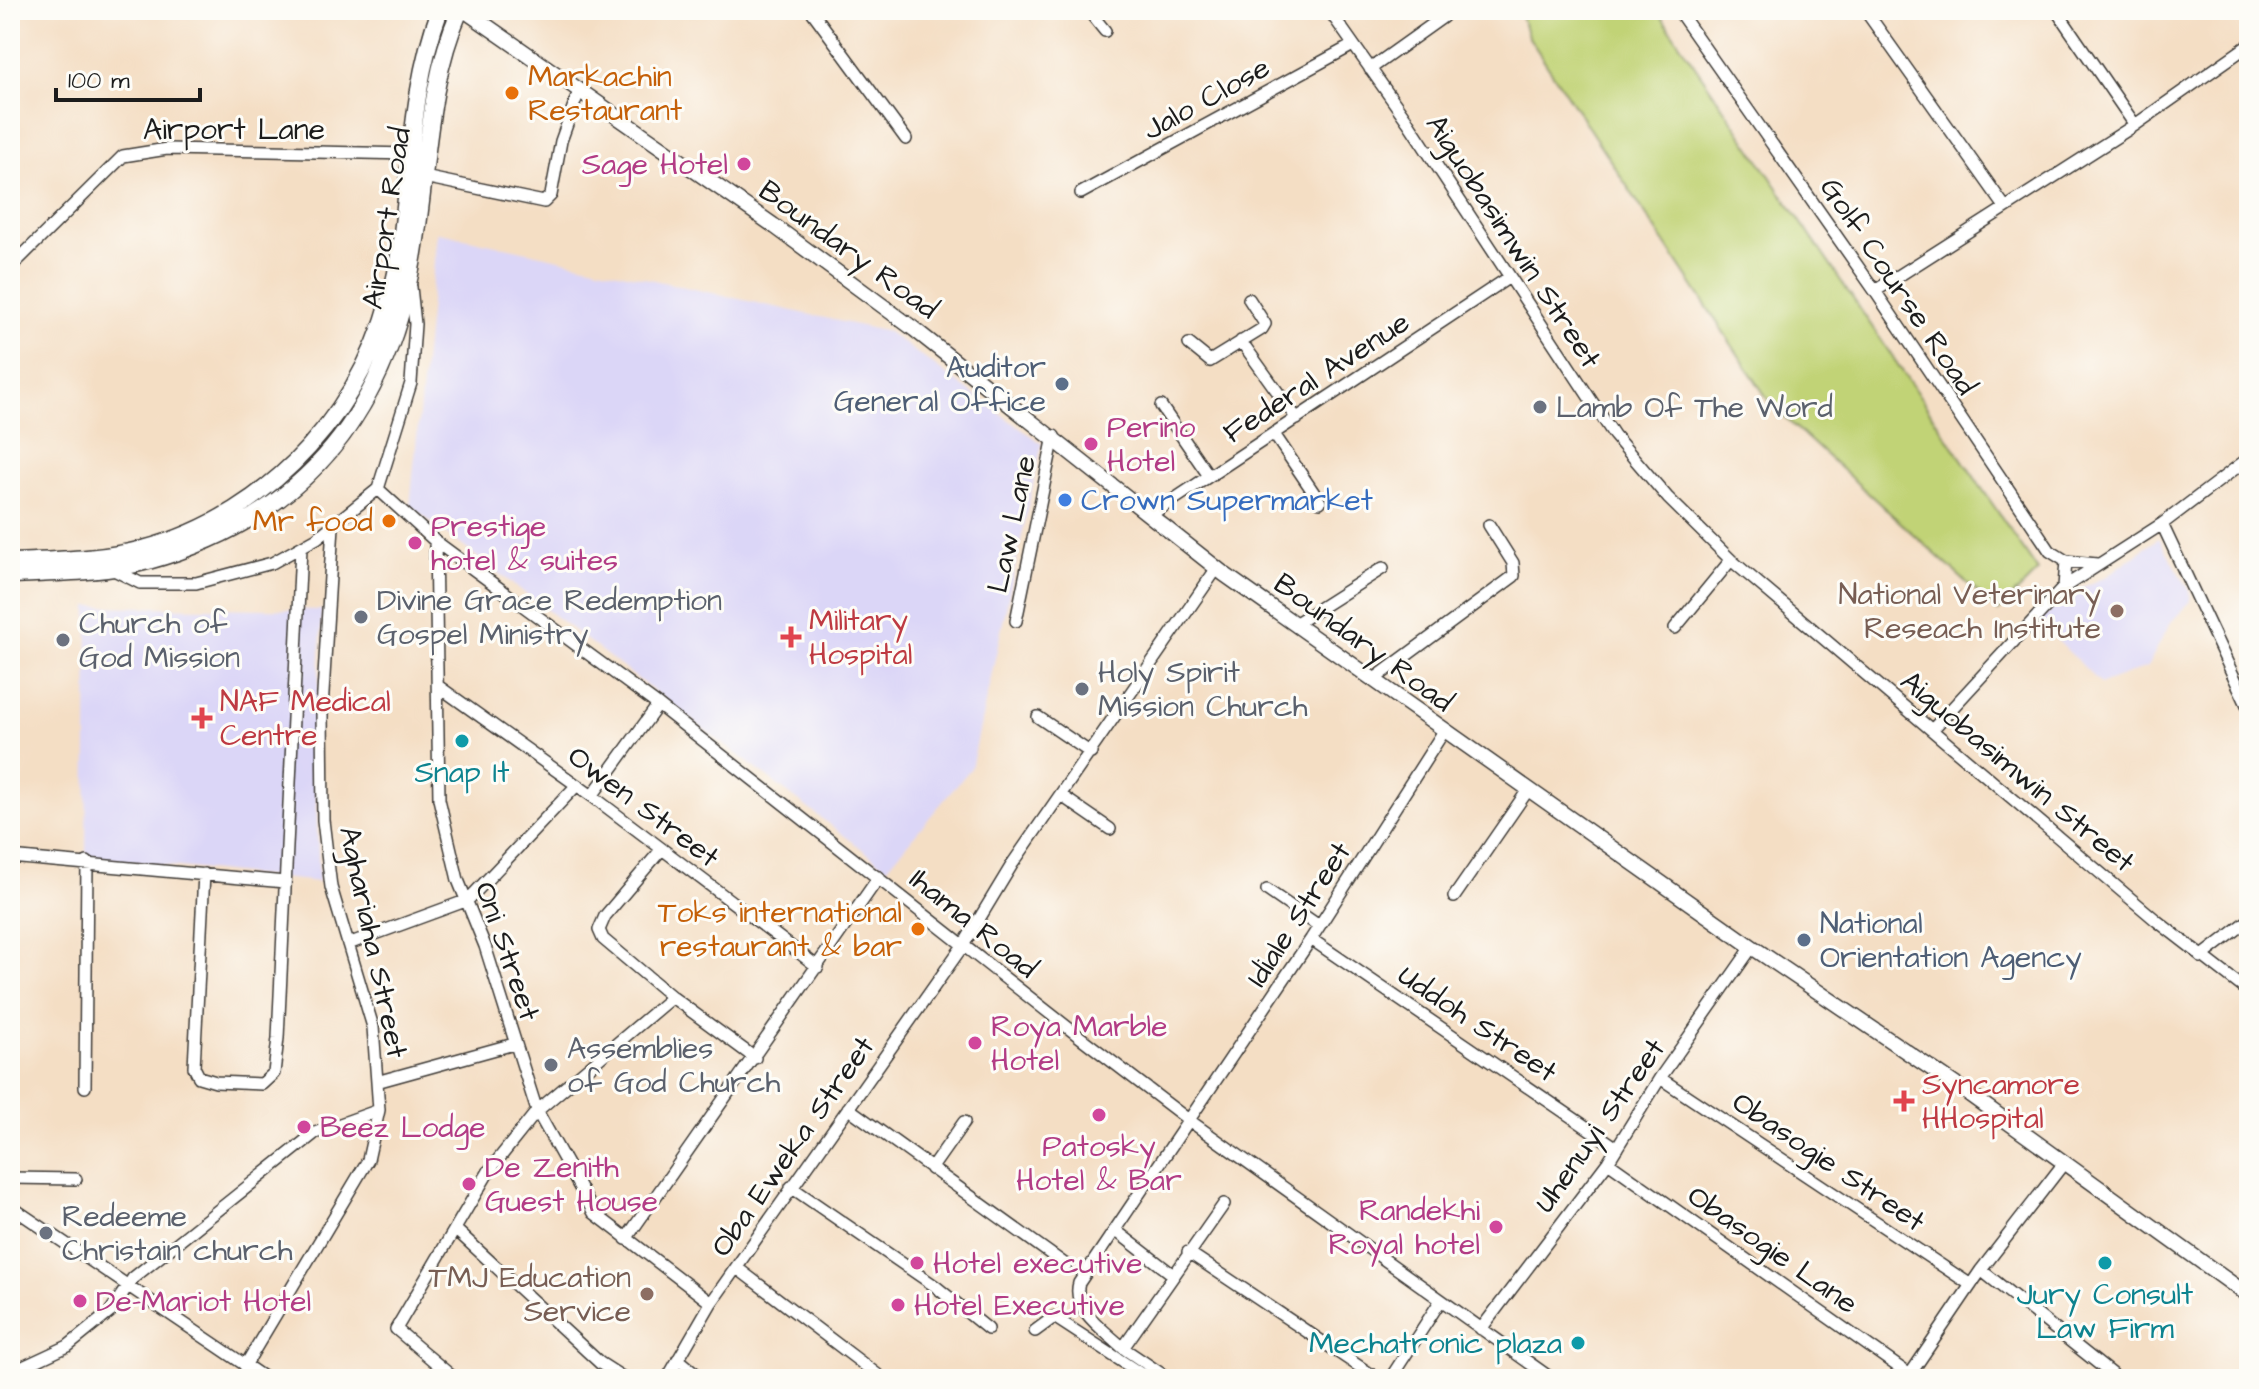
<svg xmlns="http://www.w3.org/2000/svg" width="2259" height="1389" font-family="'Architects Daughter',sans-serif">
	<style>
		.built { fill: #dbd6f7 }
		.green { fill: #c1d376; stroke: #6e7849; stroke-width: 2 }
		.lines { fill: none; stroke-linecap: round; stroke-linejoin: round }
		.minor-casing { stroke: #3c3935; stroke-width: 14 }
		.tertiary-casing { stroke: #3c3935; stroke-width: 17 }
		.secondary-casing { stroke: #3c3935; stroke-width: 19 }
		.minor { stroke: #fff; stroke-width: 11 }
		.tertiary { stroke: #fff; stroke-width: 14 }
		.secondary { stroke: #fff; stroke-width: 16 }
		.food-dot { fill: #e8710a; stroke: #fdfcf7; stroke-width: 3 }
		.hotel-dot { fill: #d1479c; stroke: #fdfcf7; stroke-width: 3 }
		.service-dot { fill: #5c6f8a; stroke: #fdfcf7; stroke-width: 3 }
		.worship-dot { fill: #6b7280; stroke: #fdfcf7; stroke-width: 3 }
		.shop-dot { fill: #3f7fe0; stroke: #fdfcf7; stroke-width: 3 }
		.education-dot { fill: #8d6e63; stroke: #fdfcf7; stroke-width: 3 }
		.health-dot { fill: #e0444e; stroke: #fdfcf7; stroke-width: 3 }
		.culture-dot { fill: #0f9aa8; stroke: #fdfcf7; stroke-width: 3 }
		.labels { text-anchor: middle; stroke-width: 6; stroke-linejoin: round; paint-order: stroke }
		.food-label { font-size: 30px; fill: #c56008; stroke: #fdfcf7; text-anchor: end }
		.street-label { font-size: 30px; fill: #1c1c1c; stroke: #fdfcf7 }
		.hotel-label { font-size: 30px; fill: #b23c85; stroke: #fdfcf7; text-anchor: start }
		.service-label { font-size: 30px; fill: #4e5e75; stroke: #fdfcf7; text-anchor: end }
		.worship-label { font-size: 30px; fill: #5b616d; stroke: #fdfcf7; text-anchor: start }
		.shop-label { font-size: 30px; fill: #366cbe; stroke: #fdfcf7; text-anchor: start }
		.education-label { font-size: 30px; fill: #785e54; stroke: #fdfcf7; text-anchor: end }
		.health-label { font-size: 30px; fill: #be3a42; stroke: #fdfcf7; text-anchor: start }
		.culture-label { font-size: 30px; fill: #0d838f; stroke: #fdfcf7 }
	</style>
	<rect width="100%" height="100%" fill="#fdfcf7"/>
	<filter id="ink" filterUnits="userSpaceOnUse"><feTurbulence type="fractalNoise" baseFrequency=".0125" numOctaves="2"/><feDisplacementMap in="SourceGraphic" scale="16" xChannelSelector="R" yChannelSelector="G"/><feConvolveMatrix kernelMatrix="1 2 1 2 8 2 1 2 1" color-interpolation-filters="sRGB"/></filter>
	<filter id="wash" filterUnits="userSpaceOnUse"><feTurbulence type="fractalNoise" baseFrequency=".006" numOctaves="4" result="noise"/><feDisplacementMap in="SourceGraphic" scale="32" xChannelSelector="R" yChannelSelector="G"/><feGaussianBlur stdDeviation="1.8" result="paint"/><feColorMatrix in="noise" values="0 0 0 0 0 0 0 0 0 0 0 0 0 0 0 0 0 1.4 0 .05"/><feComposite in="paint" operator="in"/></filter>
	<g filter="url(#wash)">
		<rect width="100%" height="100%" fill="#f4dec4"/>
		<path class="built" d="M437,232L888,332L1042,444L971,768L887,868L410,506Z
			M2159,538L2190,591L2191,601L2171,622L2147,667L2101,684L2039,622L2071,593L2107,576Z
			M88,606L322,610L315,762L319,882L86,857Z"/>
		<path class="green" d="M1519,10H1657L2038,571L1998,611L1773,407L1528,36Z"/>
	</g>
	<g filter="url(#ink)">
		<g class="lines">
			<defs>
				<path id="minor" d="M811,10L906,139
					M1088,10L1105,31
					M1329,10L1408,122L1614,435L1668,498L1731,560L2157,921L2249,992
					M1678,10L1875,291L2050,551L2066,561L2097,564
					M1865,10L2005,207
					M2056,10L2135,125
					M1335,19L1347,10
					M1370,69L1443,17
					M424,177L544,202L551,195L561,141L579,91
					M1081,193L1353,45
					M10,268L123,156L167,149L410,154
					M1875,291L2135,125L2249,45
					M1241,341L1297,419
					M1189,344L1210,361L1262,329L1265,324L1249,299
					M1161,406L1209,476
					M1274,434L1320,502
					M378,489L435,541L658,705L1076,1034L1190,1121L1552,1379
					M1149,516L1508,278
					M2162,524L2249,709
					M435,541L439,799L458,880L485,946L537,1111L594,1213L711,1303
					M112,569L140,583H196L272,563L317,538L378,489L411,383L415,324L411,287
					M2064,587L2066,561
					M1016,621L1054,436
					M1295,624L1383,568
					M1675,628L1731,560
					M1373,680L1514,576L1513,563L1489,525
					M438,686L592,796L818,967
					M1038,717L1091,753
					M1932,730L2064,587L2162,524L2249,458
					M592,796L658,705
					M1062,796L1110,829
					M661,850L605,916L599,930L603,939L672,997L755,1058
					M10,857L285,882
					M204,874L194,1067L199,1077L216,1082L262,1084L274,1073L278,1038L301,548
					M1267,890L1319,926
					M1454,897L1528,790
					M1311,939L1617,1148
					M348,944L468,900L577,785
					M2201,957L2249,920
					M1660,1078L1971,1285
					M380,1081L514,1044
					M85,1087L87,862
					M848,1108L1066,1265
					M1608,1162L1910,1375
					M931,1169L964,1122
					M10,1178L76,1179
					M791,1187L935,1286L988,1329
					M10,1206L266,1379
					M455,1229L600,1363L625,1379
					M1115,1230L1172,1274
					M626,1239L879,877
					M1188,1252L1378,1379
					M737,1268L883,1379
					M1981,1270L2114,1376
					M1481,1329L1608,1162L1660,1078L1752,947
					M1035,1331L1054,1317L1149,1379
					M1123,1348C1106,1331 1071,1310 1079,1283L1311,939L1444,731
					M678,1359L702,1379
					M245,1366L368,1160L379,1110L373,1027L331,887L323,820L322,710L333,526
					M10,1373L68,1346L110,1312L133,1278L315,1133L379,1110
					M455,1379L396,1329L489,1171L537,1111L672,997
					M667,1379L711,1303L964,944L1013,863L1217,568
					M1169,1379L1123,1348L1224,1204
					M1390,1379L1441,1300
					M1907,1379L1981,1270L2064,1163"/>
				<path id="tertiary" d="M464,10L773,225L914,329L1224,574L1752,947L1969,1094L2249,1296"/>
				<path id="secondary" d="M10,562C54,560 99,560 143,549C273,515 371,403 396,273C412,186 408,94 440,10
					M10,575C56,573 104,573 148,561C309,517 391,407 415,246C428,166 427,85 460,10"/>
			</defs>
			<use href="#minor" class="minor-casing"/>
			<use href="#tertiary" class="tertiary-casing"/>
			<use href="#secondary" class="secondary-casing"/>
			<use href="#minor" class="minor"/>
			<use href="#tertiary" class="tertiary"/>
			<use href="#secondary" class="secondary"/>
		</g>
	</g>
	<g class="food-dot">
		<circle cx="512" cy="93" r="8"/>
		<circle cx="389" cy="521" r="8"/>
		<circle cx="918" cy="929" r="8"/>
	</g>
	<g class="hotel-dot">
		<circle cx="744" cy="164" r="8"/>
		<circle cx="1091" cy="444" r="8"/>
		<circle cx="415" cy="543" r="8"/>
		<circle cx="975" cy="1043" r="8"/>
		<circle cx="1099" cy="1115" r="8"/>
		<circle cx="304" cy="1127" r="8"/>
		<circle cx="469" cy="1184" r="8"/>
		<circle cx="1496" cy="1227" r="8"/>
		<circle cx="917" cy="1263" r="8"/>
		<circle cx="80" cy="1301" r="8"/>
		<circle cx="898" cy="1305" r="8"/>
	</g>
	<g class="service-dot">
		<circle cx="1062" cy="384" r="8"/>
		<circle cx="1804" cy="940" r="8"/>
	</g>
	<g class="worship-dot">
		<circle cx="1540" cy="407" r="8"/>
		<circle cx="361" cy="617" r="8"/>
		<circle cx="63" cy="640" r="8"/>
		<circle cx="1082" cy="689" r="8"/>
		<circle cx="551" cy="1065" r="8"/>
		<circle cx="46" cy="1233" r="8"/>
	</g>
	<circle class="shop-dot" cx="1065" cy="500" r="8"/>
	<g class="education-dot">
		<circle cx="2117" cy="611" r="8"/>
		<circle cx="647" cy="1294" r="8"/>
	</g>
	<g class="health-dot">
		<path d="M787 625h8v8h8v8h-8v8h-8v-8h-8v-8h8z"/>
		<path d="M198 706h8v8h8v8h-8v8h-8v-8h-8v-8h8z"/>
		<path d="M1900 1089h8v8h8v8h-8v8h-8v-8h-8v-8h8z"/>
	</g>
	<g class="culture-dot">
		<circle cx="462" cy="741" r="8"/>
		<circle cx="2105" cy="1263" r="8"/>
		<circle cx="1578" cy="1343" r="8"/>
	</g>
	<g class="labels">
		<g class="food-label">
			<text x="528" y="86" text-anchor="start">Markachin<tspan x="528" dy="34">Restaurant</tspan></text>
			<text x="373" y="531">Mr food</text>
			<text x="902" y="922">Toks international<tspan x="902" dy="34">restaurant &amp; bar</tspan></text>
		</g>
		<g class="street-label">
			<text transform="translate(1206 98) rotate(-29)" y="10">Jalo Close</text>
			<text x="234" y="139">Airport Lane</text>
			<text transform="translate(386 218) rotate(-81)" y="10">Airport Road</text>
			<text transform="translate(1514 241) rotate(57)" y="10">Aiguobasimwin Street</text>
			<text transform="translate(849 249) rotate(36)" y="10">Boundary Road</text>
			<text transform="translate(1899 286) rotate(56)" y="10">Golf Course Road</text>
			<text transform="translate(1316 377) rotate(-33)" y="10">Federal Avenue</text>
			<text transform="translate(1011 524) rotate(-78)" y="10">Law Lane</text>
			<text transform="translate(1364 642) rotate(36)" y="10">Boundary Road</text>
			<text transform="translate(2018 771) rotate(40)" y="10">Aiguobasimwin Street</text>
			<text transform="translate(644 806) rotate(37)" y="10">Owen Street</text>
			<text transform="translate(1298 914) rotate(-57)" y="10">Idiale Street</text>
			<text transform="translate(974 923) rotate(39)" y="10">Ihama Road</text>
			<text transform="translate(374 942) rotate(78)" y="10">Aghariaha Street</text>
			<text transform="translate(508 951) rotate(71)" y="10">Oni Street</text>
			<text transform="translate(1478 1023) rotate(34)" y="10">Uddoh Street</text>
			<text transform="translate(1599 1125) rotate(-55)" y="10">Uhenuyi Street</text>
			<text transform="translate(792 1146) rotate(-55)" y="10">Oba Eweka Street</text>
			<text transform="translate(1829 1161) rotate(34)" y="10">Obasogie Street</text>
			<text transform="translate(1773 1249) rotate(35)" y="10">Obasogie Lane</text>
		</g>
		<g class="hotel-label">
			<text x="728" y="174" text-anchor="end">Sage Hotel</text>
			<text x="1107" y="437">Perino<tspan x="1107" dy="34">Hotel</tspan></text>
			<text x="431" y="536">Prestige<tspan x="431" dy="34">hotel &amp; suites</tspan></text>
			<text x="991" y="1036">Roya Marble<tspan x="991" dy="34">Hotel</tspan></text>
			<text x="320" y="1137">Beez Lodge</text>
			<text x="1099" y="1156" text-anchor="middle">Patosky<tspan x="1099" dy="34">Hotel &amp; Bar</tspan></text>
			<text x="485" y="1177">De Zenith<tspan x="485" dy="34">Guest House</tspan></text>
			<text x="1480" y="1220" text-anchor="end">Randekhi<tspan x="1480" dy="34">Royal hotel</tspan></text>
			<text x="933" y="1273">Hotel executive</text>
			<text x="96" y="1311">De-Mariot Hotel</text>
			<text x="914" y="1315">Hotel Executive</text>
		</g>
		<g class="service-label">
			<text x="1046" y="377">Auditor<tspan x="1046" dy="34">General Office</tspan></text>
			<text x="1820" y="933" text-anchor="start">National<tspan x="1820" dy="34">Orientation Agency</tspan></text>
		</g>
		<g class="worship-label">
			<text x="1556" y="417">Lamb Of The Word</text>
			<text x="377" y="610">Divine Grace Redemption<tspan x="377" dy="34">Gospel Ministry</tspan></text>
			<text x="79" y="633">Church of<tspan x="79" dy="34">God Mission</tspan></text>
			<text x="1098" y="682">Holy Spirit<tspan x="1098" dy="34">Mission Church</tspan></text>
			<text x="567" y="1058">Assemblies<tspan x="567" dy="34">of God Church</tspan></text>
			<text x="62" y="1226">Redeeme<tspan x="62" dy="34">Christain church</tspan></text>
		</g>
		<g class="shop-label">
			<text x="1081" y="510">Crown Supermarket</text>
		</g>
		<g class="education-label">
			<text x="2101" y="604">National Veterinary<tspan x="2101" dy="34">Reseach Institute</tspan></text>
			<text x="631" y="1287">TMJ Education<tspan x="631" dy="34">Service</tspan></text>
		</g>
		<g class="health-label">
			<text x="809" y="630">Military<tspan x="809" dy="34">Hospital</tspan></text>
			<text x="220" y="711">NAF Medical<tspan x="220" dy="34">Centre</tspan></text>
			<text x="1922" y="1094">Syncamore<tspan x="1922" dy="34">HHospital</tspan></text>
		</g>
		<g class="culture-label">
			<text x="462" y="782">Snap It</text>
			<text x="2105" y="1304">Jury Consult<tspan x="2105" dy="34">Law Firm</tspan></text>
			<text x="1562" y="1353" text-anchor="end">Mechatronic plaza</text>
		</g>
	</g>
	<rect width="2259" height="1389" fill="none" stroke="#fdfcf7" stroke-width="40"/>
	<path d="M56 88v12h144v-12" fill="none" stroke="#1c1c1c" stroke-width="4"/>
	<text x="68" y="88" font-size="24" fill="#1c1c1c" stroke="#fdfcf7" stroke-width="6" paint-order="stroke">100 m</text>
</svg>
